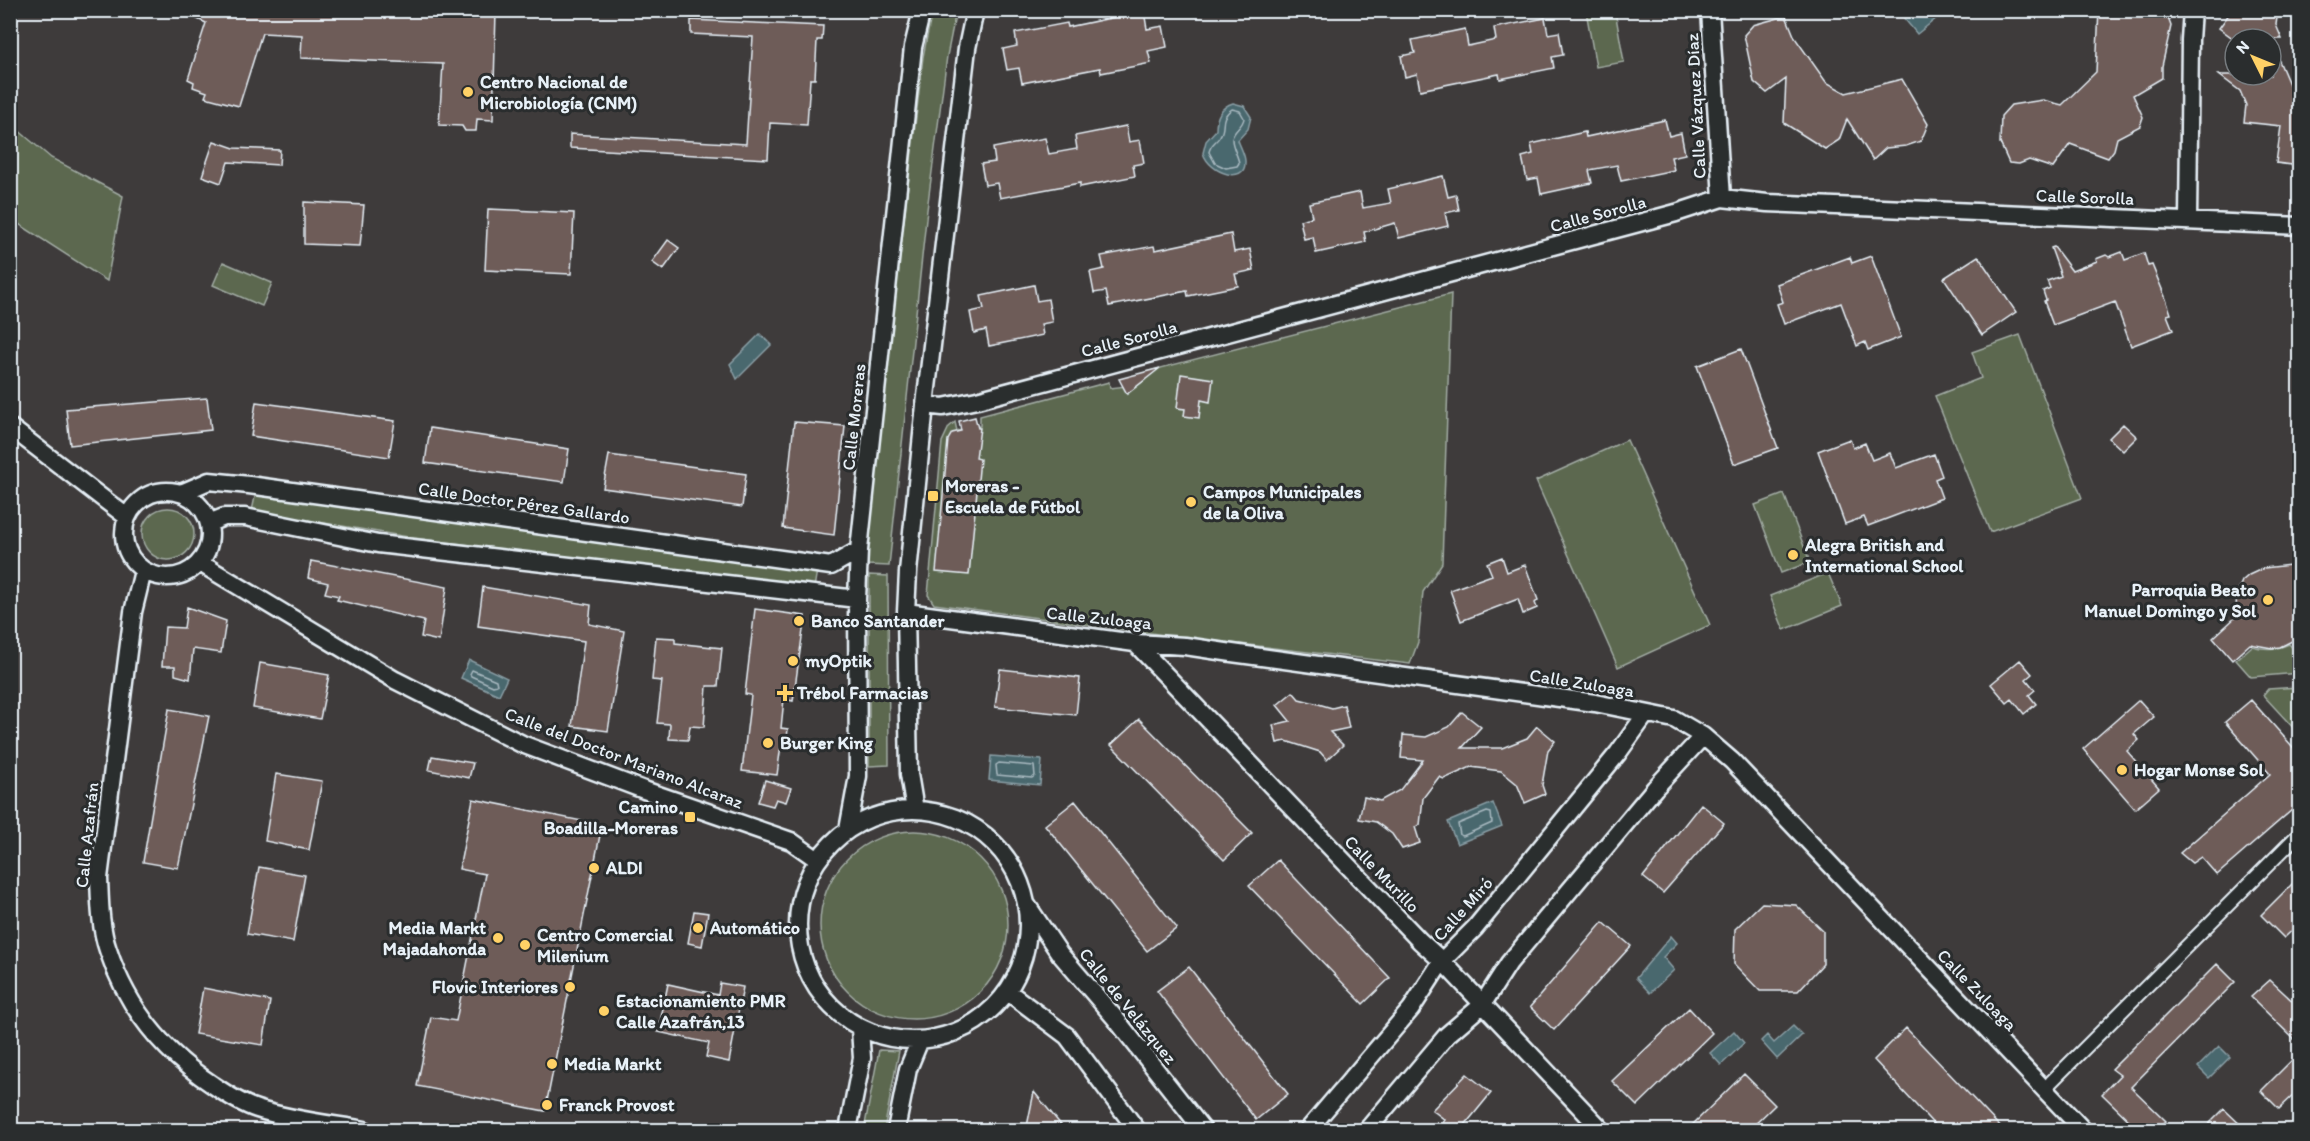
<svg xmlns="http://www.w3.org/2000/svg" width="2310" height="1141" font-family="Itim,sans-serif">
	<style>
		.green { fill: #5c6850; stroke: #a2aca4; stroke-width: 1.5 }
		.water { fill: #4a676e; stroke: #899ea5; stroke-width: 1.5 }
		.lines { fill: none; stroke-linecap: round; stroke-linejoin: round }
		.shore { stroke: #a9bac1; stroke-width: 1.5 }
		.building { fill: #6e5b59; stroke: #e8f1f8; stroke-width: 1.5 }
		.pedestrian-casing { stroke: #e8f1f8; stroke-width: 16 }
		.minor-casing { stroke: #e8f1f8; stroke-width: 21 }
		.pedestrian { stroke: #2a2d2e; stroke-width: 12 }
		.minor { stroke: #2a2d2e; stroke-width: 16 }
		.poi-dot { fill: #ffd166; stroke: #2a2d2e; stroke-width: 2 }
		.labels { text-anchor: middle; stroke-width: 6; stroke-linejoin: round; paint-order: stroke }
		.poi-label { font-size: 18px; font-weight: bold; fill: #e8f1f8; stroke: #2a2d2e; text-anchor: start }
		.street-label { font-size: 18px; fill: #e8f1f8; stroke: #2a2d2e }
	</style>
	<rect width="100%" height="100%" fill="#3e3b3b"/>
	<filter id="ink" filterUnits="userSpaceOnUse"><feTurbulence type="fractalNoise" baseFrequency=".0167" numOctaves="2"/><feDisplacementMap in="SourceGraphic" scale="12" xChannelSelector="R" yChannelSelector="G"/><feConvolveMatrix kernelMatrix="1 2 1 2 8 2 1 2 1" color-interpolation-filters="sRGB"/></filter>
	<g filter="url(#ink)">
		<path class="green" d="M932,11H956L947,56L927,210L889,566L867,565L884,391L923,57Z
			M1586,11H1615L1624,62L1596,67Z
			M11,124L51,158L123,196L107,281L11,219Z
			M223,262L272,283L262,306L213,285Z
			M1451,294L1442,563L1423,592L1418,642L1410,664L1180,637L934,604L928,595L942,442L949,427L955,422L957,431L980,426V416L1109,382L1110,388L1127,386V393L1145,380V372Z
			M2020,335L2082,498L1990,532L1935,396L1981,378L1972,352Z
			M1627,440L1710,625L1618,667L1536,481Z
			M256,492L817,570L814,588L414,538L252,511Z
			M1784,494L1810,562L1781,573L1755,505Z
			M142 534a26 26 0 1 1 52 0a26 26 0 1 1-52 0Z
			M1828,573L1842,606L1784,630L1770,596Z
			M869,575L888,576L889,765L869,766Z
			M2289,644L2299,655V673L2251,677L2236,660L2252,646C2265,650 2276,650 2289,644Z
			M2299,687H2300L2299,734L2263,695L2268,689Z
			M820 925a94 94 0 1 1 188 0a94 94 0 1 1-188 0Z
			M879,1050L899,1051L884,1130H864Z"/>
		<path class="water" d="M1898,11H1931L1937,18L1917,34Z
			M1233,103L1244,106L1251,117L1248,129L1238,140C1240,147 1246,156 1245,163C1245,184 1210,174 1203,153L1206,141L1216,130C1216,118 1220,107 1233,103Z
			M760,334L771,345L737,379L730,364Z
			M469,660L507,678L499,695L461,678Z
			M991,756L1042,760L1040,785L989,780Z
			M1493,803L1502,826L1457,844L1448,822Z
			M1671,936L1677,943L1663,957L1674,970L1650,993L1636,978Z
			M1793,1026L1802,1035L1777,1059L1761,1041L1767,1035L1774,1043Z
			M1734,1031L1744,1043L1721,1065L1710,1053Z
			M2219,1046L2230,1057L2209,1078L2198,1067Z"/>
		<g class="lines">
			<path class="shore" d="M1232,109L1240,111L1244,118C1243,127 1233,130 1232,139C1232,147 1238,156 1239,163L1237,166L1226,168L1215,163L1209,152C1211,143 1216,143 1220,136C1227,126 1218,119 1232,109Z
				M472,670L496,680L497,685L493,686L471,676L470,674Z
				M999,763L1034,766L1035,776L1032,778L997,775L996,765Z
				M1487,812L1491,813L1492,823L1463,836L1460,835L1458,824Z"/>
		</g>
		<path class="building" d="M178,10L496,12L493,120L477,119L476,131H465L462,126L439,125L443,64L301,58L302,35L262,33L239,106L205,97L207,92L193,87L194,82L188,79L206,23Z
			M2099,10H2165L2171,26L2162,66V78L2133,95L2143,117L2140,126L2117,138L2114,150L2108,158L2070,144L2053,168L2029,160L2019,164L2009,163L2000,143L2001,116L2011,105L2043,100L2062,105L2096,72Z
			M2232,10H2278L2276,25L2282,39H2234L2219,28Z
			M1144,11L1147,29L1163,26L1167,47L1148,51L1151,63L1101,73L1100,68L1022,83L1019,68L1007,70L1003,49L1017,46L1015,33L1067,23L1068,27Z
			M1786,16L1795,38L1826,82L1846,93L1902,79L1928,124L1921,141L1906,146L1886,148L1873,160L1847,119L1839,140L1825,149L1784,123L1786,79L1767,93L1754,82L1744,35L1753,25Z
			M1545,18L1548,34L1559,32L1563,55L1552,57L1554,68L1500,79L1499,74L1420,90L1417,74L1405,77L1401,56L1415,53L1412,40L1465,29L1468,46L1496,40L1494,28Z
			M691,20L823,26L822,40H817L815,79H810L807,125L770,123L768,159L570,148V134L746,144L753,37L691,34Z
			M2271,42L2292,91L2300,97V166L2276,163L2281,126L2244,122L2246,105L2240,91L2219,75H2271Z
			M1665,120L1669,136L1681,133L1685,154L1671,157L1674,170L1621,181L1617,165L1589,170L1592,183L1541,194L1538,178L1527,180L1522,157L1533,154L1531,144L1585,132L1586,137Z
			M1126,126L1129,142L1140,140L1144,163L1133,165L1135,176L1080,187V183L1000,198L997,183L985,185L981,164L995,162L993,148L1045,138L1049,154L1077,149L1075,136Z
			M214,141L234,148L280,150L279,165L228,162L221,183L202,176Z
			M1443,176L1448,197L1456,195L1459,210L1445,213L1448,226L1399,238L1395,223L1364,232L1366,242L1316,253L1313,237L1304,239L1300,220L1312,217L1309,203L1360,192L1363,208L1391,203L1388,189Z
			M304,202L364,205L360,246L304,244Z
			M488,209L574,213L571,274L485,270Z
			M1231,234L1234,252L1250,249L1254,270L1235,274L1238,286L1188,296L1187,291L1109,306L1106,291L1094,293L1090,272L1104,269L1101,256L1154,246L1155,250Z
			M668,240L679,248L663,270L652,262Z
			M2054,247L2072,271L2097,261L2096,259L2106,255L2109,257L2122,252L2125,260L2144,253L2148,266L2152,265L2166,299L2171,314L2167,315L2173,330L2131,346L2115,302L2053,325L2044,301L2046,300L2043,291L2050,288L2047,281L2061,276L2051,248Z
			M1871,256L1901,337L1868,350L1865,342L1857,346L1841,303L1784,324L1777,304L1783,302L1777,284L1850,257L1852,263Z
			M1978,256L2016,312L1982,335L1944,278Z
			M1034,285L1037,301L1048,299L1052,322L1041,324L1043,335L989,346L986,330L974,333L970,312L984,309L981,296Z
			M1741,349L1778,448L1734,464L1697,366Z
			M1160,368L1127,394L1119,379Z
			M1181,374L1213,379L1210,402L1201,400L1199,418L1184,416L1185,409L1177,408Z
			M207,398L211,430L70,445L66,409Z
			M256,402L395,421L389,457L251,436Z
			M975,417L978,428H980L976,458L980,459L969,575L936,572L948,440L952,433L961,431L959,421Z
			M794,422L845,426L834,535L783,528Z
			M2123,424L2137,437L2123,451L2109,438Z
			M430,428L569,449L564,482L425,463Z
			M1850,439L1853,448L1865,443L1872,460L1890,453L1896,468L1934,454L1942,476L1935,479L1942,498L1868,526L1864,517L1845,524L1818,451Z
			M609,455L746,474L742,507L603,488Z
			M1502,557L1507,572L1525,565L1538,600L1535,603L1537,608L1523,614L1518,599L1461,621L1450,590L1492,575L1487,563Z
			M311,561L447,587L439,641L421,637L424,621L337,600L339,596L325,593L328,583L308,578Z
			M2300,564V637L2280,647L2272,648L2250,644L2232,660L2213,638L2237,616L2236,596L2242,581L2249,575L2264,568Z
			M483,587L591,605L589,624L624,631L608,731L572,726L584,641L478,626Z
			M187,607L226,621L221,653L193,649L190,679L175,675V666H162L165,627L184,628Z
			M755,609L805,616L793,701L784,699L781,728L788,729L786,746L781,745L777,775L742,771L751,695L745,694Z
			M656,637L675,638V643L722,648L718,686H707L704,727L690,726L688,740L669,739L670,724L657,723L662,681L652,680Z
			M2020,660L2032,674L2026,679L2035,690L2029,695L2036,704L2024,714L2012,699L2007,703L1991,684Z
			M260,663L329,675L320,719L253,708Z
			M1000,669L1080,678L1076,715L995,707Z
			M1293,692L1299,699L1315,703L1332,708L1344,705L1349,728L1330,732L1343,745L1327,760L1320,752L1286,741L1277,743L1273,725L1290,721L1277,705Z
			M2139,700L2154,717L2134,734L2139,740L2127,751L2159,788L2135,809L2083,749Z
			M2251,700L2300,755V803L2217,875L2201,857L2192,863L2180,853L2270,774L2225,722Z
			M169,709L209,716L178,868L143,862Z
			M1462,712L1481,727L1462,748H1502L1527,738L1537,726L1555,741L1548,750L1542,785L1545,794L1525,803L1517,784L1501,771L1471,767L1444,779L1439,777L1423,798L1420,825L1415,827L1420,843L1402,849L1392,834L1376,822L1359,819L1364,797L1380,801L1400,790L1423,760L1401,758L1403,735L1426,737L1449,727Z
			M1139,719L1252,833L1224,860L1111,745Z
			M432,756L473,763L469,778L429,770Z
			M276,774L322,781L309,850L265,841Z
			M765,780L791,788L786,802L776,799L773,806L758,802Z
			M473,799L602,825L545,1111L417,1086L431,1017L456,1021L485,874L459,869Z
			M1075,801L1177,928L1147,951L1045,825Z
			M1701,804L1724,823L1663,893L1643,877Z
			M1278,860L1390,978L1363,1004L1249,886Z
			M259,867L305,875L293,942L247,934Z
			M2300,876V923L2284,938L2261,915Z
			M1762,903L1796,905L1823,931V964L1798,991H1760L1734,964L1735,929Z
			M694,911L708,913L702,946L688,943Z
			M1603,922L1631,946L1554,1030L1530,1007Z
			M2217,964L2235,982L2131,1087L2166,1121L2156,1131H2140L2102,1094L2120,1075L2112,1069Z
			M1189,967L1288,1094L1256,1120L1157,991Z
			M2270,980L2300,1008V1045L2251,997Z
			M720,983L743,987L729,1062L706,1057L709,1043L658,1032L668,984L718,995Z
			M203,988L270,1001L263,1045L195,1034Z
			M1689,1008L1712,1033L1637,1106L1612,1081Z
			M1906,1028L2004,1131H1940L1874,1060Z
			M2300,1052V1089L2279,1109L2261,1091Z
			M1467,1074L1491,1093L1460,1131H1437L1445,1120L1432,1110Z
			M1744,1074L1775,1105L1748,1131H1686Z
			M1034,1092L1066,1131H1026Z
			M2224,1109L2247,1131H2202Z"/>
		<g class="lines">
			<defs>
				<path id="pedestrian" d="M2051,1082L2300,833"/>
				<path id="minor" d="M1710,10L1722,198
					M2188,220L2190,40L2192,10
					M925,405L943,407L977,400L1676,213L1722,198L1767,203L2300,226
					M10,427L127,517
					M124 534a43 43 0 1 1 86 0a43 43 0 1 1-86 0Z
					M181,493L209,481L249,485L831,566L859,550
					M209,523L224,517H245L378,544L857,599
					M200,563L395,680L522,744L644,790L791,841L818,860
					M143,571L133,612L99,878C100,902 100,927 108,950C127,1008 163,1052 213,1085C226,1094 242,1104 257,1109C291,1120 330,1124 365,1130
					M906,612L1135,643L1185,646L1232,653L1595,703L1674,719L1703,736L1732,761L2083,1130
					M1135,643L1420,941L1442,961L1602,1130
					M915,810L909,774L906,612L908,572L925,405L967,48L975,10
					M798 925a115 115 0 1 1 230 0a115 115 0 1 1-230 0Z
					M848,830L858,776L857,599L859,550L913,47L922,10
					M1027,905L1060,954L1115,1018L1203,1130
					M1007,991L1067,1036L1137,1130
					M848,1130L862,1058L860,1029
					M896,1130L908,1069L920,1040
					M1308,1130L1411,1009L1442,961L1475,928L1618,753L1646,714
					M1367,1130L1447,1035L1482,1005L1509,963L1655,788L1703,736"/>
			</defs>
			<use href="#pedestrian" class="pedestrian-casing"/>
			<use href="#minor" class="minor-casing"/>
			<use href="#pedestrian" class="pedestrian"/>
			<use href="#minor" class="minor"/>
		</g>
	</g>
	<g class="poi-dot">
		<circle cx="468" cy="92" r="6"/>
		<rect x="927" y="490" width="12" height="12" rx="3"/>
		<circle cx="1191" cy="502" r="6"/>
		<circle cx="1793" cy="555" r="6"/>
		<circle cx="2268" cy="600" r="6"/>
		<circle cx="799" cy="621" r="6"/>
		<circle cx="793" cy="661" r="6"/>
		<path d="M782 684h6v6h6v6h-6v6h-6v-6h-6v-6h6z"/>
		<circle cx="768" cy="743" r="6"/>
		<circle cx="2122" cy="770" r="6"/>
		<rect x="684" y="811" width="12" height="12" rx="3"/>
		<circle cx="594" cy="868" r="6"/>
		<circle cx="698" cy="928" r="6"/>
		<circle cx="498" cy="938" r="6"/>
		<circle cx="525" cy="945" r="6"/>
		<circle cx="570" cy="987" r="6"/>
		<circle cx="604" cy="1011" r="6"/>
		<circle cx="552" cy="1064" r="6"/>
		<circle cx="547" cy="1105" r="6"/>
	</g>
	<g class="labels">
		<g class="poi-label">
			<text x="480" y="88">Centro Nacional de<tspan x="480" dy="21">Microbiología (CNM)</tspan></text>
			<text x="945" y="492">Moreras -<tspan x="945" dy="21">Escuela de Fútbol</tspan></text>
			<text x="1203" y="498">Campos Municipales<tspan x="1203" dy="21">de la Oliva</tspan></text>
			<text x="1805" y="551">Alegra British and<tspan x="1805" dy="21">International School</tspan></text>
			<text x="2256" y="596" text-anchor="end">Parroquia Beato<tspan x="2256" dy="21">Manuel Domingo y Sol</tspan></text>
			<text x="811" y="627">Banco Santander</text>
			<text x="805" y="667">myOptik</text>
			<text x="797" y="699">Trébol Farmacias</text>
			<text x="780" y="749">Burger King</text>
			<text x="2134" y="776">Hogar Monse Sol</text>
			<text x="678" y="813" text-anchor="end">Camino<tspan x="678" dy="21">Boadilla-Moreras</tspan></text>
			<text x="606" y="874">ALDI</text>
			<text x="486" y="934" text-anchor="end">Media Markt<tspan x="486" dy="21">Majadahonda</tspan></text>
			<text x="710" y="934">Automático</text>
			<text x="537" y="941">Centro Comercial<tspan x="537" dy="21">Milenium</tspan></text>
			<text x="558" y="993" text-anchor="end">Flovic Interiores</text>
			<text x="616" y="1007">Estacionamiento PMR<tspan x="616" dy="21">Calle Azafrán,13</tspan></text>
			<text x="564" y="1070">Media Markt</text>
			<text x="559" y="1111">Franck Provost</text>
		</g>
		<g class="street-label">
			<text transform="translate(1696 106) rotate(-93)" y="6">Calle Vázquez Díaz</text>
			<text transform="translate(2085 197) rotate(2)" y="6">Calle Sorolla</text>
			<text transform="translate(1598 214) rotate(-15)" y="6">Calle Sorolla</text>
			<text transform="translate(1129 339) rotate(-15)" y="6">Calle Sorolla</text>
			<text transform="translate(854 417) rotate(-84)" y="6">Calle Moreras</text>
			<text transform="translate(524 503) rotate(8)" y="6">Calle Doctor Pérez Gallardo</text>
			<text transform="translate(1099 618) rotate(6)" y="6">Calle Zuloaga</text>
			<text transform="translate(1582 683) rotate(9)" y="6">Calle Zuloaga</text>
			<text transform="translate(624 758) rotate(21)" y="6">Calle del Doctor Mariano Alcaraz</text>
			<text transform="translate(87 835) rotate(-84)" y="6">Calle Azafrán</text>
			<text transform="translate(1382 874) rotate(46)" y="6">Calle Murillo</text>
			<text transform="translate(1463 909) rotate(-48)" y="6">Calle Miró</text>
			<text transform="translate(1977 990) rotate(46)" y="6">Calle Zuloaga</text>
			<text transform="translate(1128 1006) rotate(51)" y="6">Calle de Velázquez</text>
		</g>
	</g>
	<rect width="2310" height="1141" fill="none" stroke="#2a2d2e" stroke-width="36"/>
	<rect x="18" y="18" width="2274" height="1105" fill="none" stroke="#e8f1f8" stroke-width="2" filter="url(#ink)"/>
	<g transform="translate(2253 57) rotate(313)"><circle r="28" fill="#2a2d2e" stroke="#767b7f" stroke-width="1.5"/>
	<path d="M0-4.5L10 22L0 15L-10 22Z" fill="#ffd166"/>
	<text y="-9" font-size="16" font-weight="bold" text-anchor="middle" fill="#e8f1f8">N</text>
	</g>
</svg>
